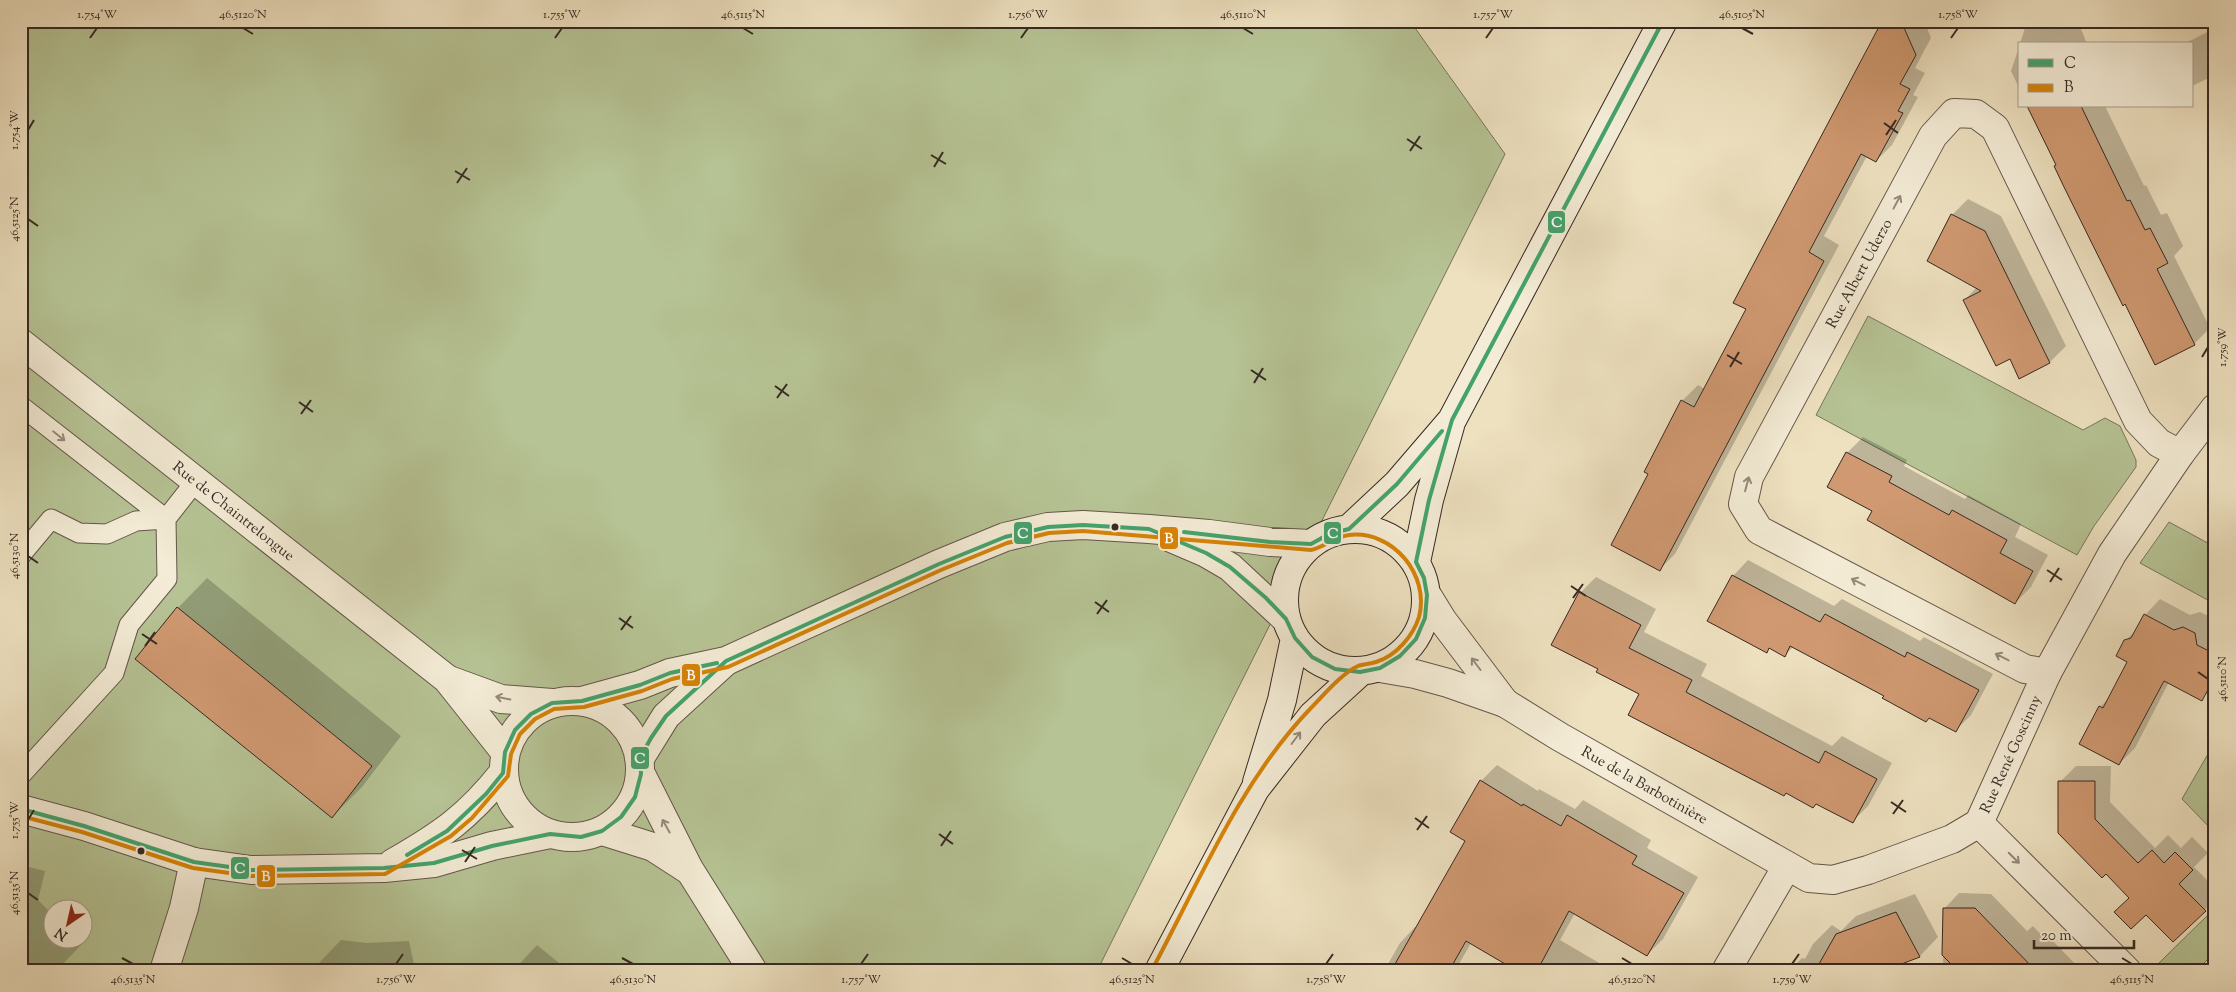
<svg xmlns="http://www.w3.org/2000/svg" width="2236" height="992" font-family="'Sorts Mill Goudy',serif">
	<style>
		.green { fill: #b6c394; stroke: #76765c; fill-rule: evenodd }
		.shadow { fill: #0003 }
		.building { fill: #d09971; stroke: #362923 }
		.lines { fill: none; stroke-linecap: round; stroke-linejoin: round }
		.service-casing { stroke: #64574a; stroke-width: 21 }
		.minor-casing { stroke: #64574a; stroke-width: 30 }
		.secondary-casing { stroke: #362923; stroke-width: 30 }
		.service { stroke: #f4ecd6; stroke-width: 19 }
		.minor { stroke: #f4ecd6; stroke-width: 28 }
		.secondary { stroke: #f4ecd6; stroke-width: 28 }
		.bus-1-casing { stroke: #f4ecd6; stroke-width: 8 }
		.bus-2-casing { stroke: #f4ecd6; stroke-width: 8 }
		.bus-1 { stroke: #44a36d; stroke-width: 4 }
		.bus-2 { stroke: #d78307; stroke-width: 4 }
		.oneway { stroke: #958a7c }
		.ticks { fill: none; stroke: #362923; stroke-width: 2 }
		.bus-dot { fill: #362923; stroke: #f4ecd6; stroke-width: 2 }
		.labels { text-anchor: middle; stroke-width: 4; stroke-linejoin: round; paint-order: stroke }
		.street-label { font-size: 15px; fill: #362923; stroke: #f4ecd6 }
		.line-badge { stroke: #f4ecd6; stroke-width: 2 }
		.badge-label { font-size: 14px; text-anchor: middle; font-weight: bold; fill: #fff }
		.neatline { fill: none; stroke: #362923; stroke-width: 2 }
		.ticks-label { font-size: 12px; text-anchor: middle; fill: #362923 }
	</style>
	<rect width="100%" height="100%" fill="#eee1c0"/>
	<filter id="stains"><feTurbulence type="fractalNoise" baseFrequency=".004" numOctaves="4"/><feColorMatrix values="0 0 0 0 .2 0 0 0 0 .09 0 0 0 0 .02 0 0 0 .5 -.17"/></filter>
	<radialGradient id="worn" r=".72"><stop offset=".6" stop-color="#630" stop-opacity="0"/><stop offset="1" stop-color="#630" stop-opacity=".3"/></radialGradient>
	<path class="green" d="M21,21H1410L1505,154L1097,971H21ZM52,910H82V940H52Z
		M1868,316L2083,430L2105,418L2120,426L2136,460V467L2094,526L2077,555L1816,415Z
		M2169,522L2215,547V604L2140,563Z
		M2215,742V833L2182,799Z
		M2215,908V952L2196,971H2167L2159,963Z"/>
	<path class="shadow" d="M1884,21H1945L1927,28L1931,38L1915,68L1925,73L1913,95L1918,97L1892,145L1876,161L1867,156L1824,236L1839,245L1675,554L1659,570L1650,473L1682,401L1698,385L1705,389L1748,309Z
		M2027,21H2078L2087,44H2020Z
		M2215,28V75L2192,86V44H2184Z
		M2020,44V90L2011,71Z
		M2028,106H2105L2144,186L2146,185L2161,215L2167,213L2183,246L2174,256L2210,328L2194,344Z
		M1968,199L2001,216L2066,346L2050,362L2010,357L1965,300L1977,287L1952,215Z
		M1863,437L1907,460L1904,466L1965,499L1968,495L2021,524L2015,537L2048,555L2031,587L2015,603L1970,578L1971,576L1874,510L1847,453Z
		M2215,514V525L2210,522Z
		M1748,560L1834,606L1842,599L1920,641L1924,637L1993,674L1971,715L1956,730L1793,647L1785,655L1770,647L1766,651L1733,576Z
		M1596,577L1656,609L1644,632L1707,664L1701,676L1832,746L1842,736L1892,763L1868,806L1852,822L1817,803L1813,807L1641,693L1599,669L1580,593Z
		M207,578L401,736L362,787L332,817L178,608Z
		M2160,599L2190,615L2200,612L2211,617L2212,629L2215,630V686L2201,699L2169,682L2135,748L2119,764L2100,707L2109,698L2129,661L2125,641L2137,629L2145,615Z
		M1497,765L1538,791L1539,789L1575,809L1583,800L1651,840L1647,848L1698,877L1663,939L1647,955L1575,913L1560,940L1613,971H1518L1471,943L1455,971H1384L1400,943L1415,927L1417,928L1467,841L1452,832L1481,781Z
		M2076,766H2111L2110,802L2155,848L2168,835L2181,848L2192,837L2208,853L2194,867L2215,888V900L2173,941L2131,897L2060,782Z
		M21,865L45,871L38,900L52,914V940H78L82,944L56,971H21Z
		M1959,893L1991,894L2027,931L2033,926L2047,941L2050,938L2082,971H1943L1944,909Z
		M1915,894L1938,937L1920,956L1880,971H1789L1802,958L1805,959L1813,944L1832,925L1841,931L1856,916Z
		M341,940L367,943L409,941L415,969L413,971H316L319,968L318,964Z
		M537,945L569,971H513Z"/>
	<path class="building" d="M1882,21H1901L1916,55L1900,84L1910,89L1898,111L1903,113L1876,162L1861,154L1809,252L1824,261L1660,571L1611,545L1648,474L1644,472L1681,400L1694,407L1746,309L1733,303Z
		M2027,106H2081L2127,201L2130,200L2145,230L2150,228L2168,263L2157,269L2195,345L2155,365L2125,304L2123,306L2064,187L2054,166L2056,165Z
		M1951,214L1985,231L2050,363L2019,379L2010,359L1996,366L1963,300L1981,291L1927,261Z
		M1846,452L1892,476L1889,482L1949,515L1952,510L2007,540L2000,553L2033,571L2015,604L1867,520L1872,511L1827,487Z
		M1732,575L1820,622L1825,614L1905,657L1907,652L1979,690L1956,732L1929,718L1926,722L1882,698L1884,696L1790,646L1785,657L1769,648L1767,653L1707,621Z
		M1579,592L1641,625L1629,648L1692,680L1686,692L1819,763L1825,751L1877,779L1853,823L1816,804L1813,808L1786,793L1784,796L1628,715L1639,694L1596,672L1598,669L1551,645Z
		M177,607L372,766L332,818L135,659Z
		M2144,614L2174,630L2183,627L2195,633L2197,645L2215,654V676L2202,701L2164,681L2119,765L2079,744L2099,706L2103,708L2127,662L2116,656L2124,640L2131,638Z
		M1480,780L1522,806L1523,804L1561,826L1567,815L1637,856L1632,864L1684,893L1647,956L1569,911L1537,971H1517L1466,941L1449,971H1391L1465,841L1450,832Z
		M2058,781H2095V819L2138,863L2152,850L2164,863L2175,852L2193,870L2179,884L2206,911L2173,942L2146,915L2131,929L2114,912L2129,898L2106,874L2102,878L2058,833Z
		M1943,908H1975L2036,971H1958L1942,955Z
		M1896,912L1920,957L1883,971H1815L1836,934Z"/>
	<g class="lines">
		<defs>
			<path id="service" d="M21,406L166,519
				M21,555L51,519L79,533L107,534L136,521L166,519
				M21,775L114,673L129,625L167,579L166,519L195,482"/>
			<g id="minor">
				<path id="s1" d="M21,343L447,679L505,752"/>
				<path d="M1171,538L1206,553L1230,567L1286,619"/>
				<path d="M1427,595L1443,621L1505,703"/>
				<path id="s2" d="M1380,668L1415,674L1448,683L1505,703L1560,737L1809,878L1833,880L1868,870L1952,839L1979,823L2047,673L2112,554L2180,454L2215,408"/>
				<path id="s3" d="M2047,673L2025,669L1759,530L1743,504L1749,477L1933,136L1954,113L1976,114L1995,128L2138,421L2159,443L2180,454"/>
				<path d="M449,680L501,699L552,703"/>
				<circle cx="572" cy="769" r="68"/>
				<path d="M582,701L640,685L670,673L726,661L939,564L1005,537L1048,527L1083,525L1149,529L1209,534L1270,542L1311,544"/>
				<path d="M640,758L666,716L725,662"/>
				<path d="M641,774L689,869L753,971"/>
				<path d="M21,809L84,826L194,862L251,870L384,868L434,863L492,846L550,834"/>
				<path d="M1979,823L2127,971"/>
				<path d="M602,831L653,847L687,869"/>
				<path d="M393,863C442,835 468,817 503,773"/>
				<path d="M164,971L184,908L194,862"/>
				<path d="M1726,971L1787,866"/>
			</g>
			<path id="secondary" d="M1284 600a71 71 0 1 1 142 0a71 71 0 1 1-142 0Z
				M1349,529L1397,484L1452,420L1663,21
				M1416,562L1429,500L1450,426
				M1257,782L1282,700L1295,638
				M1159,971L1255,789L1313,715L1360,672"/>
		</defs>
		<use href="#service" class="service-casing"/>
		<use href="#minor" class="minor-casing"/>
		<use href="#secondary" class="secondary-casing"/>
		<use href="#service" class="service"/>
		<use href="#minor" class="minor"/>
		<use href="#secondary" class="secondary"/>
		<defs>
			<path id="bus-1" d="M1184,532L1270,542L1311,544L1329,534L1349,529L1397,484L1442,431
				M21,809L84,826L194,862L251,870L384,868L434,863L492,846L550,834L581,837L602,831L621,817L635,797L641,774L640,758L651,738L666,716L726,661L939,564L1005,537L1048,527L1083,525L1149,529L1206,553L1230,567L1266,598L1286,619L1295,638L1312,657L1335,669L1360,672L1380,668L1400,656L1416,639L1425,618L1427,595L1424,578L1416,562L1429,500L1452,420L1663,21
				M407,855L447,831L486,794L503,773L505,752L515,730L531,714L552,703L582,701L640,685L670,673L717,663"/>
			<path id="bus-2" d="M21,816L82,832L193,868L251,876L385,874L451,836L472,818L508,776L511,754L520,734L535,719L554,709L584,707L642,691L672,679L728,667L941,570L1007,543L1049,533L1083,531L1311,550C1324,547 1335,537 1349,535C1393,530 1430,575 1419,617C1413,636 1396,656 1376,662C1370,664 1363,664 1358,666C1342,673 1322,697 1310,709C1240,782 1200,880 1153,968"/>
		</defs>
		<use href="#bus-1" class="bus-1-casing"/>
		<use href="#bus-2" class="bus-2-casing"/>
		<use href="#bus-1" class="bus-1"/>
		<use href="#bus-2" class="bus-2"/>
	</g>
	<defs><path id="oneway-shaft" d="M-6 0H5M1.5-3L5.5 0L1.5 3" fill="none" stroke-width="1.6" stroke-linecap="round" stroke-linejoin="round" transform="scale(1.25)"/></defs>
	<g class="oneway">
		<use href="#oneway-shaft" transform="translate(1897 202) rotate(-62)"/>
		<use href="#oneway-shaft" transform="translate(59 436) rotate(39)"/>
		<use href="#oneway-shaft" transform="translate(1747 484) rotate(-75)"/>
		<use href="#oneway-shaft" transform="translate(1858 582) rotate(-153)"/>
		<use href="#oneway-shaft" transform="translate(2002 657) rotate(-153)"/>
		<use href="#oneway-shaft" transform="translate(1476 664) rotate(-127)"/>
		<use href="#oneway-shaft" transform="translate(503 698) rotate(-168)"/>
		<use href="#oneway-shaft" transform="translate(1296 738) rotate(-53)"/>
		<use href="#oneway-shaft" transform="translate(666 826) rotate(-119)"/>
		<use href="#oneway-shaft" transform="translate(2014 858) rotate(45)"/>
	</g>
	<path class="ticks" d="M243,28L253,34M743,28L753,34M1243,28L1253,34M1742,28L1753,34M90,38L97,28M555,38L562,28M1021,38L1028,28M1486,38L1493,28M1951,38L1958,28M1884,123L1898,133M28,130L34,120M1886,135L1896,120M1407,139L1422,149M1410,151L1420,136M931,155L946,164M934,167L943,152M455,171L470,180M457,183L467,168M28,219L38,226M1727,355L1742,364M2202,357L2208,347M1730,367L1739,352M1251,370L1266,380M1254,383L1263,368M775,386L789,396M777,398L787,384M299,402L313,412M301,414L311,400M28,556L38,563M2047,570L2062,580M2050,582L2059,568M1571,586L1586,596M1573,598L1583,584M1095,602L1109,612M1097,614L1107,600M619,618L633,628M621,630L631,616M142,634L157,644M145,646L155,632M2198,672L2208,679M1891,802L1906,812M1893,814L1903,800M1415,818L1429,828M28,820L34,810M1417,830L1427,816M939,834L953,844M941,846L951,831M462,850L477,859M465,862L475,847M28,893L38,900M122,958L133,964M622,958L633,964M1122,958L1132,964M1622,958L1632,964M2122,958L2132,964M396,964L403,954M861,964L868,954M1326,964L1333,954M1792,964L1799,954"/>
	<g class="bus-dot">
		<circle cx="1115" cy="527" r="4.5"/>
		<circle cx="141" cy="851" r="4.5"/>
	</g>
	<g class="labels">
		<g class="street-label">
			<text dy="5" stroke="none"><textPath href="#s3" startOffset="612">Rue Albert Uderzo</textPath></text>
			<text dy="5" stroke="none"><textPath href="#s1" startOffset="271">Rue de Chaintrelongue</textPath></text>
			<text dy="5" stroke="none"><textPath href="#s2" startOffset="738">Rue René Goscinny</textPath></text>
			<text dy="5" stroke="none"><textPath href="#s2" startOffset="292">Rue de la Barbotinière</textPath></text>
		</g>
	</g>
	<g class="line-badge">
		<rect x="1547" y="210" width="19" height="24" rx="5" fill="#44a36d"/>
		<rect x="1013" y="521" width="20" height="24" rx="5" fill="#44a36d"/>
		<rect x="1323" y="521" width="19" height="24" rx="5" fill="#44a36d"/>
		<rect x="1159" y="526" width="20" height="24" rx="5" fill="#d78307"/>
		<rect x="681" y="663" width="20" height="24" rx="5" fill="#d78307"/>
		<rect x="630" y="746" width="20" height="24" rx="5" fill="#44a36d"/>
		<rect x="230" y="856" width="20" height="24" rx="5" fill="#44a36d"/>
		<rect x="256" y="864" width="20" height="24" rx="5" fill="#d78307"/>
	</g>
	<g class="badge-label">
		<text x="1557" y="227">C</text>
		<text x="1023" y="538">C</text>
		<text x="1333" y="538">C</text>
		<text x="1169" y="543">B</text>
		<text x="691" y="680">B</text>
		<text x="640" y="763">C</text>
		<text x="240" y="873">C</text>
		<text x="266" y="881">B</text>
	</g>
	<rect width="2236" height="992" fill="none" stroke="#eee1c0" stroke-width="55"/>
	<rect x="2018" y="42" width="175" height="65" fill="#f4ecd6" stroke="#a89e8e"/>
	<rect x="2028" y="59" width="25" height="8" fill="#44a36d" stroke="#a89e8e"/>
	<text x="2064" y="68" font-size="15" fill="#362923">C</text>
	<rect x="2028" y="84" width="25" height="8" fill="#d78307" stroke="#a89e8e"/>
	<text x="2064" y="92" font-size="15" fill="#362923">B</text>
	<g transform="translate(68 924) rotate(214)"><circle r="24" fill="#f4ecd6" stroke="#a89e8e"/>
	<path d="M0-4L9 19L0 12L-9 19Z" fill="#8f2418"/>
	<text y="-8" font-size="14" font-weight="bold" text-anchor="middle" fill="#362923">N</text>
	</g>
	<path d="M2034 940v8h100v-8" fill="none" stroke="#362923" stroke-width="2.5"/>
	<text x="2041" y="940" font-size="15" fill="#362923" stroke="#f4ecd6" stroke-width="4" paint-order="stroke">20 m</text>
	<rect x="28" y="28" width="2180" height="936" class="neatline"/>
	<g class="ticks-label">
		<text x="97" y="18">1.754°W</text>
		<text x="243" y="18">46.5120°N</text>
		<text x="562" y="18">1.755°W</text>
		<text x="743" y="18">46.5115°N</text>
		<text x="1028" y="18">1.756°W</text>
		<text x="1243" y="18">46.5110°N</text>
		<text x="1493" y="18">1.757°W</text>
		<text x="1742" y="18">46.5105°N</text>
		<text x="1958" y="18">1.758°W</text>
		<text transform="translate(14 130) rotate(-90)" y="4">1.754°W</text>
		<text transform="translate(14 219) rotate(-90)" y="4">46.5125°N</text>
		<text transform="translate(2222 347) rotate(-90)" y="4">1.759°W</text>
		<text transform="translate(14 556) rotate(-90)" y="4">46.5130°N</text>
		<text transform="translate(2222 679) rotate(-90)" y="4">46.5110°N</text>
		<text transform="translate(14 820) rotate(-90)" y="4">1.755°W</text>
		<text transform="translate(14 893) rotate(-90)" y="4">46.5135°N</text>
		<text x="133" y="983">46.5135°N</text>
		<text x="396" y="983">1.756°W</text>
		<text x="633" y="983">46.5130°N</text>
		<text x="861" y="983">1.757°W</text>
		<text x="1132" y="983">46.5125°N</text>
		<text x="1326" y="983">1.758°W</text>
		<text x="1632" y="983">46.5120°N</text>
		<text x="1792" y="983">1.759°W</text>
		<text x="2132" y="983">46.5115°N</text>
	</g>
	<rect width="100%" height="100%" filter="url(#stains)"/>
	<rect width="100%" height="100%" fill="url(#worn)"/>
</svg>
